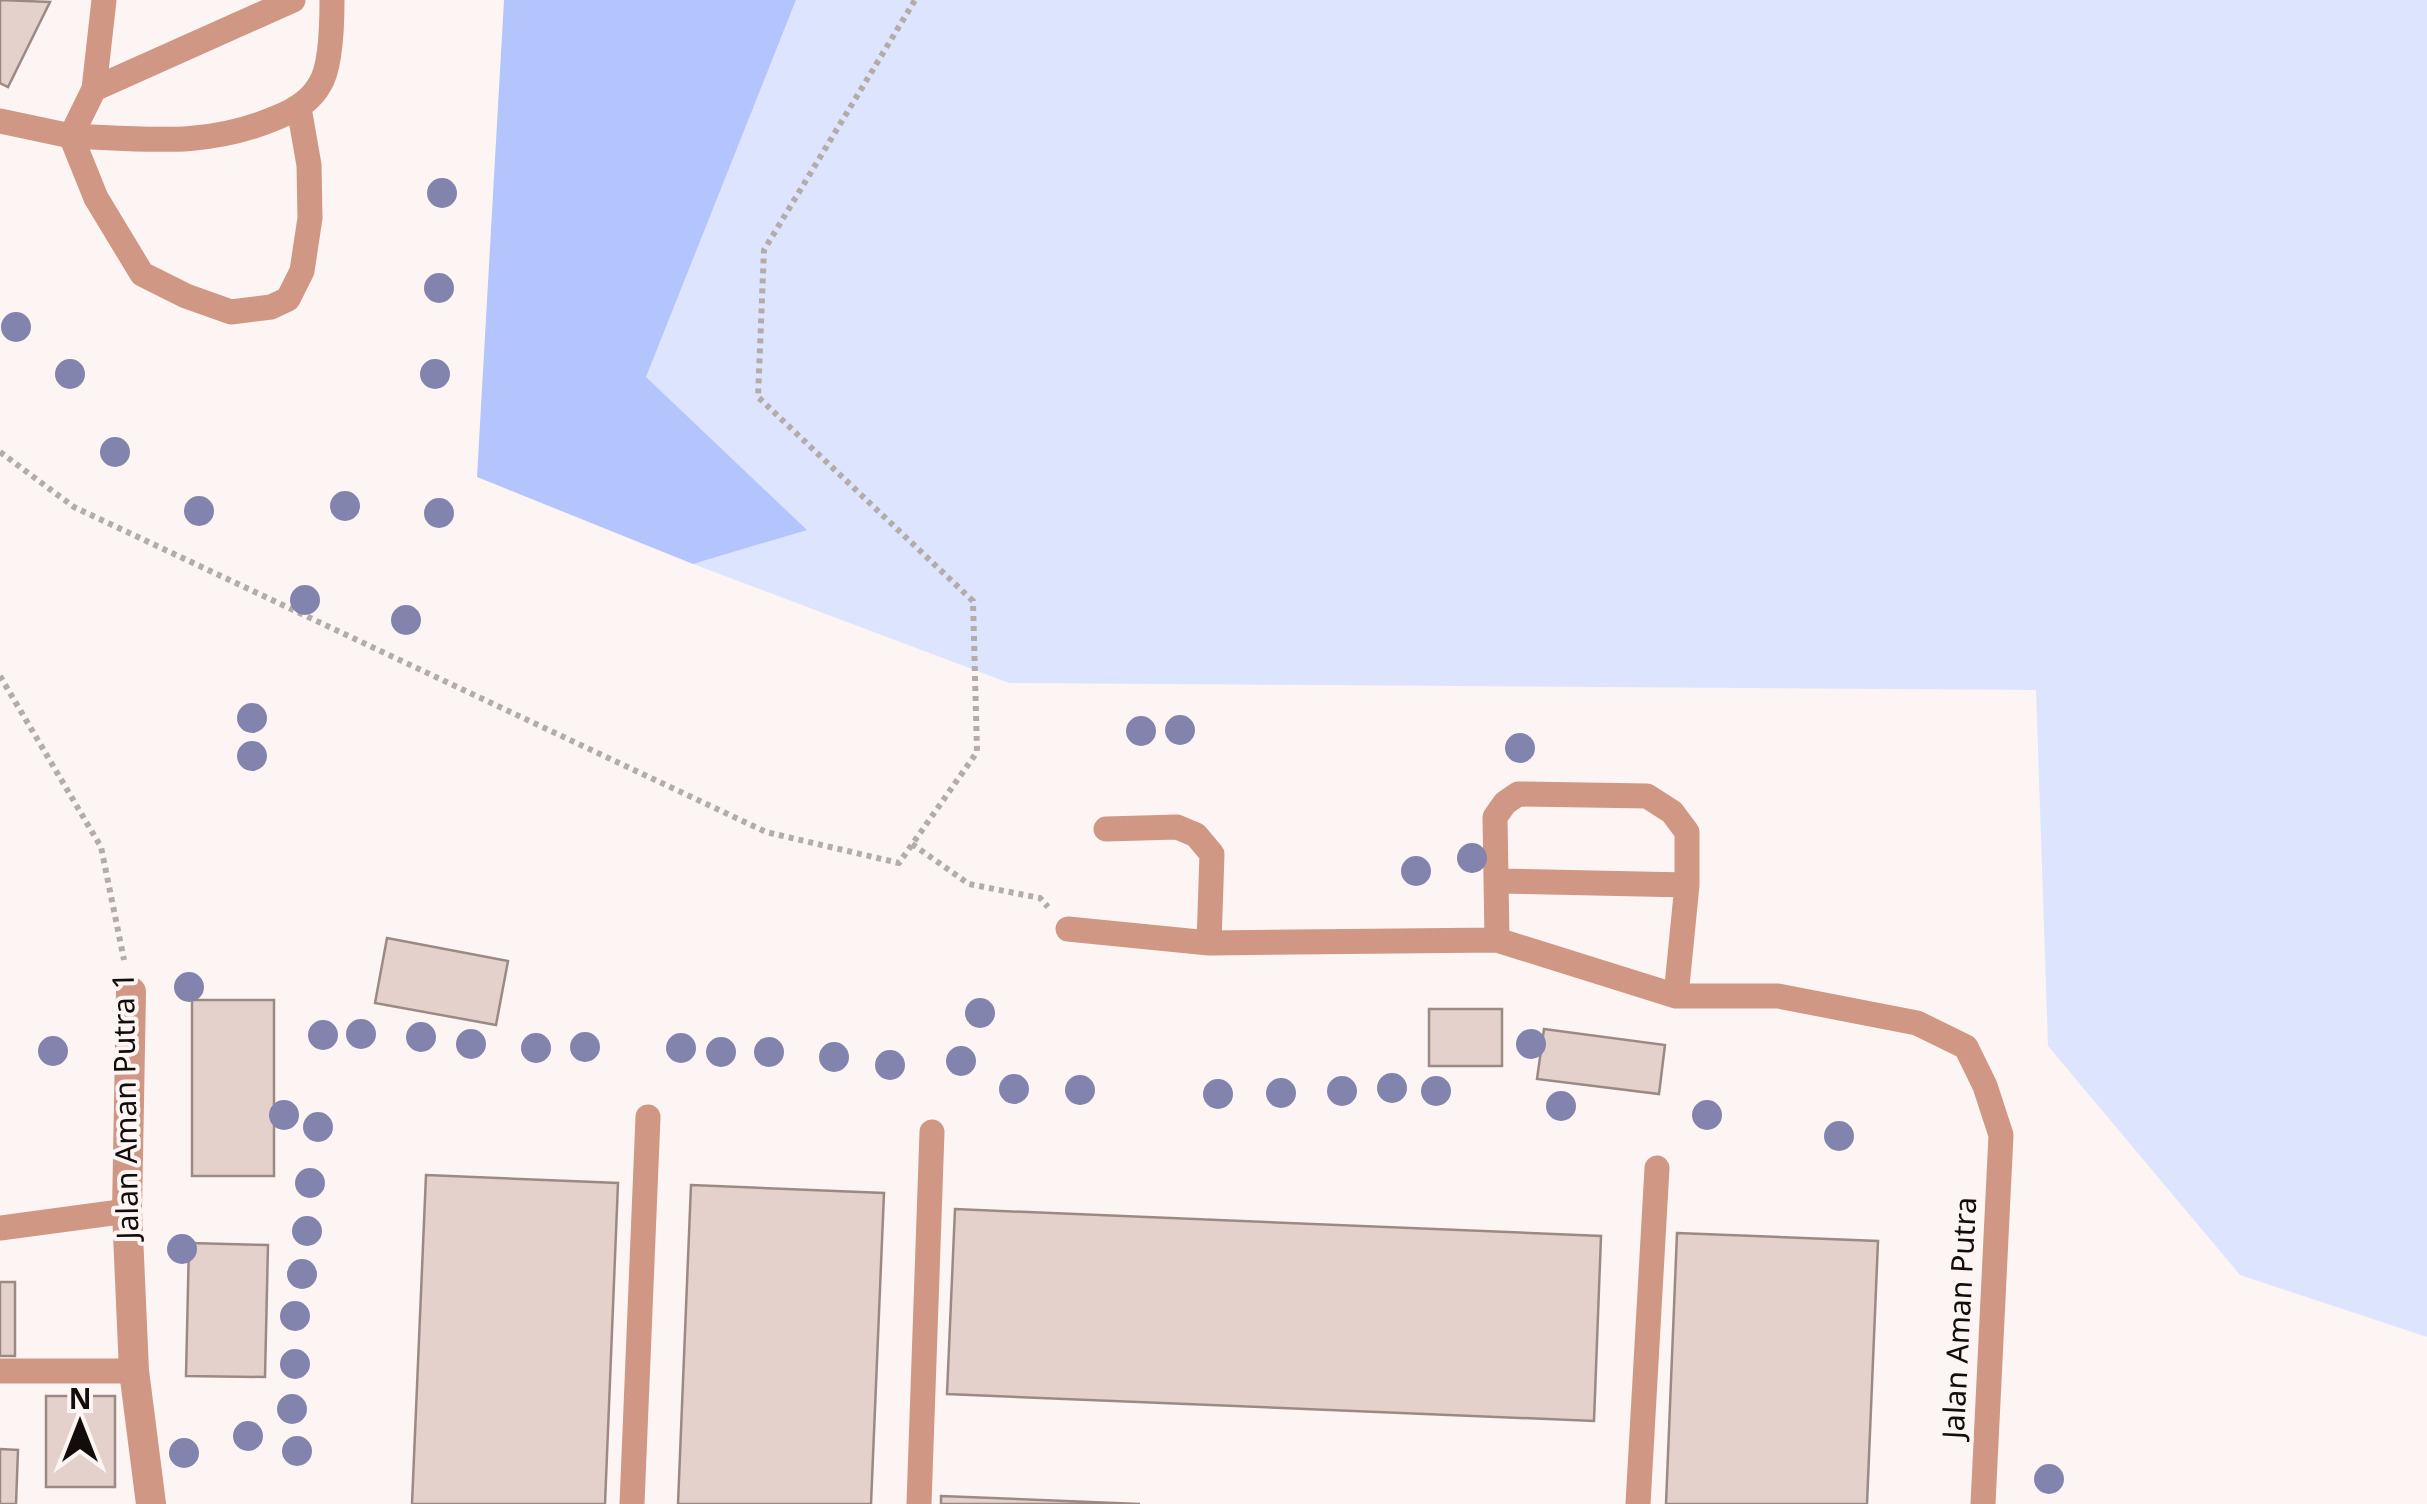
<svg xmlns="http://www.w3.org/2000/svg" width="2427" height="1504" font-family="'Noto Sans',sans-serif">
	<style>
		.green { fill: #dde5fe }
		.forest { fill: #b4c5fe }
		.building { fill: #e4d1cb; stroke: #9b8a84; stroke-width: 2.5 }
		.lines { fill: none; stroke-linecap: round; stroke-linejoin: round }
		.path { stroke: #b4acaa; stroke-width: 6; stroke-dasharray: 5 5; stroke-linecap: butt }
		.lane { stroke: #cf9784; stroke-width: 25 }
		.street { stroke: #cf9784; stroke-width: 30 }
		.tree { fill: #8284ae }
		.labels { text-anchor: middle; stroke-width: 8; stroke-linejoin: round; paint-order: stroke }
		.street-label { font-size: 30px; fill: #120c0a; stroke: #fdf5f3 }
	</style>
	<rect width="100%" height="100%" fill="#fdf5f3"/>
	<path class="green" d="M796,0H2427V1337L2240,1275L2048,1046L2036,690L1009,683L693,564L806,530L645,377Z"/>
	<path class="forest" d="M504,0H796L646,377L807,530L693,564L477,477Z"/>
	<path class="building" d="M0,0L50,2L8,87L0,83Z
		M387,938L508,961L496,1025L375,1003Z
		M192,1000H274V1176H192Z
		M1429,1009H1502V1066H1429Z
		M1544,1029L1665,1045L1659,1094L1537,1079Z
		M426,1175L618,1183L605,1504H412Z
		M691,1185L884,1193L871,1504H678Z
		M955,1209L1601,1236L1594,1421L947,1394Z
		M1677,1233L1878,1241L1867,1504H1666Z
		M189,1243L268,1245L265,1377L186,1376Z
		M0,1282H15V1356H0Z
		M46,1396H115V1487H46Z
		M0,1449L18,1450L16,1504H0Z
		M941,1496L1140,1504H941Z"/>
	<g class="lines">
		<path class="path" d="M0,452L74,507L766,832L899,863L977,752L973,601L758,397L764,250L915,0
			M0,676L101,847L124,960
			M912,844L969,884L1040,898L1048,907"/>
		<path class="lane" d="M94,89L104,0
			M299,108L309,165L310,218L302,271L288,299L271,307L231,312L186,296L142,274L96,198L71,136C146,139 207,148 278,117C295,110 311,101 320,84C331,67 332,21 332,0
			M0,121L71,136L94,89L293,0
			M1106,829L1177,827L1196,835L1212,854L1209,943
			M1497,881L1687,885
			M1068,929L1209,943L1497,940L1676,996H1778L1917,1023L1966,1047L1985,1086L2001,1135L1983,1504
			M1497,940L1495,817L1505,803L1518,794L1647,796L1672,812L1687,832V885L1676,996
			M0,1228L127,1211
			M0,1371H134
			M632,1504L648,1117
			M919,1504L932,1132
			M1638,1504L1657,1168"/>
		<path class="street" d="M131,992L127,1211L134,1371L151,1504"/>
	</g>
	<g class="tree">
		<circle cx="442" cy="193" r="15"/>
		<circle cx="439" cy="288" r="15"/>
		<circle cx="16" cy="327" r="15"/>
		<circle cx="70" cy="374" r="15"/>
		<circle cx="435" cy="374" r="15"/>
		<circle cx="115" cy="452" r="15"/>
		<circle cx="345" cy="506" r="15"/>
		<circle cx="199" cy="511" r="15"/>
		<circle cx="439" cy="513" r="15"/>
		<circle cx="305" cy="600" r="15"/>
		<circle cx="406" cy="620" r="15"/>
		<circle cx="252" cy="718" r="15"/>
		<circle cx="1180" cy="730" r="15"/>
		<circle cx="1141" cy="731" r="15"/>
		<circle cx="1520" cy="748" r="15"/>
		<circle cx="252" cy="756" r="15"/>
		<circle cx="1472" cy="858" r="15"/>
		<circle cx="1416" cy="871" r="15"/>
		<circle cx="189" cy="987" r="15"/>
		<circle cx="980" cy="1013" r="15"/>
		<circle cx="361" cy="1034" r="15"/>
		<circle cx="323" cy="1035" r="15"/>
		<circle cx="421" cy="1037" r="15"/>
		<circle cx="471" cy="1044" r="15"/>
		<circle cx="1531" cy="1044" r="15"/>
		<circle cx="585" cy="1047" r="15"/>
		<circle cx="536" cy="1048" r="15"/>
		<circle cx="681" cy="1048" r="15"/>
		<circle cx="53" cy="1051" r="15"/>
		<circle cx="721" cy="1052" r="15"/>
		<circle cx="769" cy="1052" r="15"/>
		<circle cx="834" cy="1057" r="15"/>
		<circle cx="961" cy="1061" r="15"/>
		<circle cx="890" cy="1065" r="15"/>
		<circle cx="1392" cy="1088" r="15"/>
		<circle cx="1014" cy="1089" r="15"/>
		<circle cx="1080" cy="1090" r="15"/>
		<circle cx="1342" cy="1091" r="15"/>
		<circle cx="1436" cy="1091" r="15"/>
		<circle cx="1281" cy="1093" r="15"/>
		<circle cx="1218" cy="1094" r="15"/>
		<circle cx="1561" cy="1106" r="15"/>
		<circle cx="284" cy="1115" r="15"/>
		<circle cx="1707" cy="1115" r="15"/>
		<circle cx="318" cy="1127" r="15"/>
		<circle cx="1839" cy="1136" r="15"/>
		<circle cx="310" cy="1183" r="15"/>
		<circle cx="307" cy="1231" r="15"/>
		<circle cx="182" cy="1249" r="15"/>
		<circle cx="302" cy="1274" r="15"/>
		<circle cx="295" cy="1316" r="15"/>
		<circle cx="295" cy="1364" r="15"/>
		<circle cx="292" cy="1409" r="15"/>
		<circle cx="248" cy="1436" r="15"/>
		<circle cx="297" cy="1451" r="15"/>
		<circle cx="184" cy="1453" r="15"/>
		<circle cx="2049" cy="1479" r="15"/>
	</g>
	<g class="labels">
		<g class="street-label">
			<text transform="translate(126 1106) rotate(-91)" y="10">Jalan Aman Putra 1</text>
			<text transform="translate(1960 1318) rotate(-87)" y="10">Jalan Aman Putra</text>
		</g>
	</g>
	<g transform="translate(80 1424)" stroke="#fdf5f3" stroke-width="8" paint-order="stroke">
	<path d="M0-8L18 38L0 25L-18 38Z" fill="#120c0a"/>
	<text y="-15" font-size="28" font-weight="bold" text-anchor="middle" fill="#120c0a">N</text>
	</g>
</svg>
